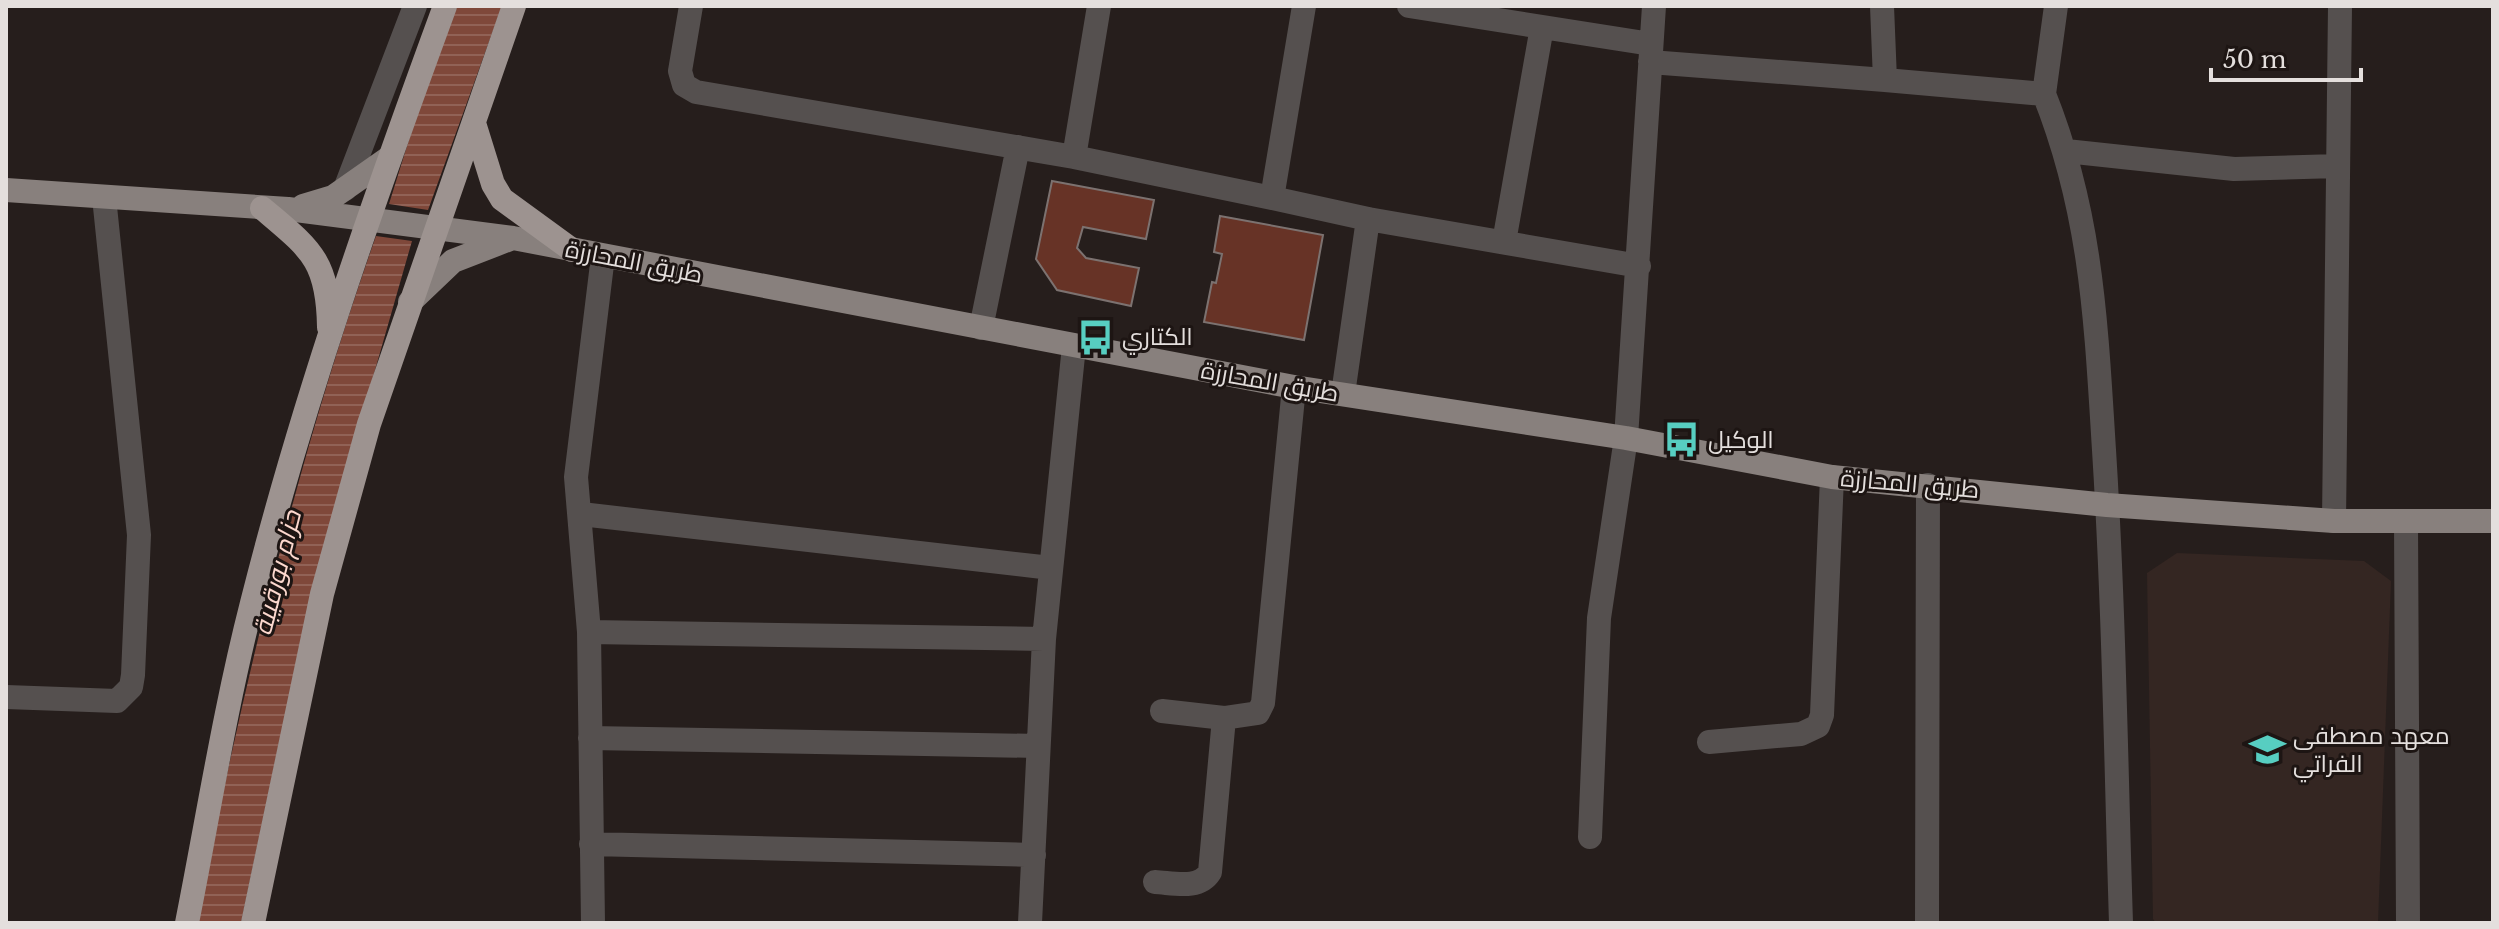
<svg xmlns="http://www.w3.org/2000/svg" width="2499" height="929" font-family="'Libre Baskerville',Cairo,serif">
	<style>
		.built { fill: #342622 }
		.water { fill: url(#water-rules) }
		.building { fill: #673326; stroke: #7c7270; stroke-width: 2 }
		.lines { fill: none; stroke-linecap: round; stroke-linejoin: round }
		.minor { stroke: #55504f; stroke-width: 24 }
		.major { stroke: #88807d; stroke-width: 24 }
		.highway { stroke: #9d9390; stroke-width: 24 }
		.labels { text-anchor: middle; stroke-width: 6; stroke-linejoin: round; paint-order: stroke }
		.street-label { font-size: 24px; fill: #e4dfdd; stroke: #1d1513 }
		.poi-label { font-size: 24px; fill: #e4dfdd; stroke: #1d1513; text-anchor: start }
		.water-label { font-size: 26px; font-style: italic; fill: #fcd8ce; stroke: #1d1513 }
	</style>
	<defs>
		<pattern id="water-rules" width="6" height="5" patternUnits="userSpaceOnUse" patternTransform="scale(2)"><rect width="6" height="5" fill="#7f483a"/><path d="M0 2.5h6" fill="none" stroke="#916256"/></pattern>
	</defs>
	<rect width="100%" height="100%" fill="#261e1c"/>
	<path class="built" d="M2177,553L2364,561L2391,581L2378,923H2156L2153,919L2147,573Z"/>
	<path class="water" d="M457,6H502L428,210L389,204L416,117Z
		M376,236L412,241L310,597L241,923H196C243,688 296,462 376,236Z"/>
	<path class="building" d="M1052,181L1154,200L1146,239L1083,227L1077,248L1086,258L1139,268L1131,306L1057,290L1036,259Z
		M1220,216L1323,235L1304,340L1204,322L1212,282L1216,283L1222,254L1214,252Z"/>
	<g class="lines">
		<path class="minor" d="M691,6L680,71L684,85L696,92L1074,157L1099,6
			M1409,6L1651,44
			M1882,6L1885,80L2044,94L2056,6
			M1650,62L1885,80
			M2044,94C2092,214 2096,323 2104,450C2114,608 2116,766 2121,923
			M2066,151L2234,169L2338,166
			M1074,157L1272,198L1304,6
			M345,189L415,6
			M1272,198L1368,219L1639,266
			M1504,242L1542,27
			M981,328L1018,147
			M1343,394L1368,219
			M581,514L1051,568
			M2334,521L2340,6
			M2406,522L2408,923
			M589,632L1044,639
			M6,697L117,701L131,687L133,675L139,535L104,197
			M1162,711L1224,718
			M590,738L1038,746
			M1709,742L1801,734L1818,726L1822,715L1832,477
			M1590,837L1599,618L1626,438L1654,6
			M591,844L1034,855
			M1155,882C1174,883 1199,890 1210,872L1224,718L1258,713L1263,703L1294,387
			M593,923L589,632L576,477L603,256
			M1030,923L1044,639L1074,346
			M1927,923L1928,485"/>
		<path class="major" d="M6,190L288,209L513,238L1294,387L1626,438L1832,477L2107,505L2334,521H2493
			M303,206L333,197L390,157
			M410,302L453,261L510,239"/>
		<path class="highway" d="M474,123L493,184L502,199L572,250
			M262,208C310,249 328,259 329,327
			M187,923C208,817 225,708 252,603C303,400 373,202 445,6
			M253,923L322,594L369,424L514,6"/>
	</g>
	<defs>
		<symbol id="bus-bare" viewBox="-9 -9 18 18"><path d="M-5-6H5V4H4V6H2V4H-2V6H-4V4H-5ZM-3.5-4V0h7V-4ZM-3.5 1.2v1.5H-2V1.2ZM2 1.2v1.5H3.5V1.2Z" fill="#57cec1" stroke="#1d1513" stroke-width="2.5" paint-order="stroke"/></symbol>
		<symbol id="school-bare" viewBox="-9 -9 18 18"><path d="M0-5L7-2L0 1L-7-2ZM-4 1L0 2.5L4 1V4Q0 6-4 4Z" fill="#57cec1" stroke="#1d1513" stroke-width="2.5" paint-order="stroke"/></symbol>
	</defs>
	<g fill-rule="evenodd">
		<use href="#bus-bare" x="1070" y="312" width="51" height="51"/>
		<use href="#bus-bare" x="1656" y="414" width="51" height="51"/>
		<use href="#school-bare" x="2242" y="724" width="51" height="51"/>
	</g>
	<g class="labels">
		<g class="street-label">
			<text transform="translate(634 262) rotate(11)" y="8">طريق المحارزة</text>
			<text transform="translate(1270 382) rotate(10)" y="8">طريق المحارزة</text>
			<text transform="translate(1910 484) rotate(5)" y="8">طريق المحارزة</text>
		</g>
		<g class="poi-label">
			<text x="1122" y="345">الكتاري</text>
			<text x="1708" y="448">الوكيل</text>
			<text x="2293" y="744">معهد مصطفى<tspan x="2293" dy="28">الفراتي</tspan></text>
		</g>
		<g class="water-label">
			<text transform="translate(277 573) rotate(-76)" y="9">حزام بورقيبة</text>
		</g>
	</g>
	<rect width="2499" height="929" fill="none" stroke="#e4dfdd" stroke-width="16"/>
	<path d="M2211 68v12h150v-12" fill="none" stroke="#e4dfdd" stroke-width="4"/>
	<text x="2223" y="68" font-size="24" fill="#e4dfdd" stroke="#1d1513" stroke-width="6" paint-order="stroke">50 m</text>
</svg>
